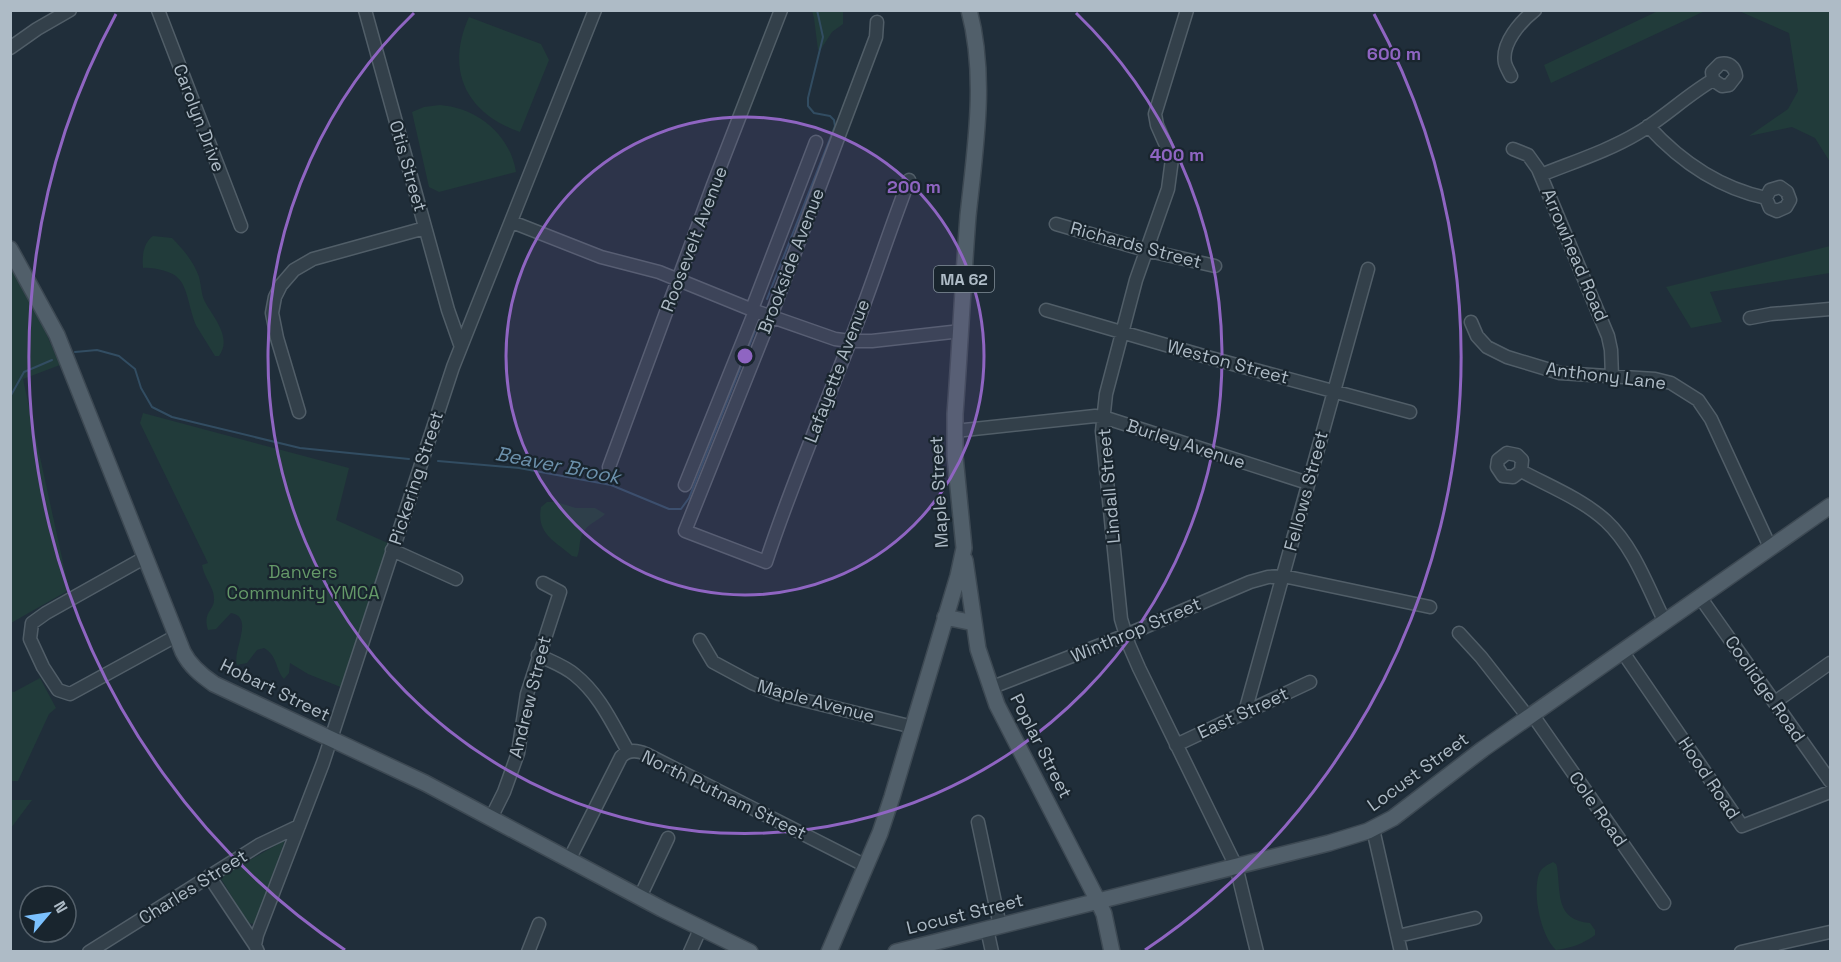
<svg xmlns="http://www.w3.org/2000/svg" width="1841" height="962" font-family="'Space Grotesk',sans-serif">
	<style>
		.green { fill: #213b3a }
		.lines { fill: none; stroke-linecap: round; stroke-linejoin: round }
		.stream { stroke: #324d62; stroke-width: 2 }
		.minor-casing { stroke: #515e68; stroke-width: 15 }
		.major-casing { stroke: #3d4953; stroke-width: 18 }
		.minor { stroke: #33404a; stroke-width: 12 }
		.major { stroke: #515f6a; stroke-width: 15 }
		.ring { fill: none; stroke: #8f65c2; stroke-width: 3 }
		.labels { text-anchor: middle; stroke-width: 4.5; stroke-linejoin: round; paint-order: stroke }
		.shield { fill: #19252e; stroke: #818e98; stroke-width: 1.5 }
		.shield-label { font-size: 16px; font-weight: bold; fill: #aebbc6 }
		.street-label { font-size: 18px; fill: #aebbc6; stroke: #19252e }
		.park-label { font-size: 18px; fill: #649868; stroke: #19252e }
		.water-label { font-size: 20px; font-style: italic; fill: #6c91ac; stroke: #19252e }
		.centre { fill: #8f65c2; stroke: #19252e; stroke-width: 3 }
		.ring-label { font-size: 18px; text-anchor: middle; font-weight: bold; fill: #8f65c2; stroke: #19252e; stroke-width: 4.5; stroke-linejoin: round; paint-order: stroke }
	</style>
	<rect width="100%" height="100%" fill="#202e3a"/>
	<path class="green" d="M1660,10L1705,11L1551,83L1544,65Z
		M812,11H843V24L832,32L821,49L818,50L814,18Z
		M1739,11H1830V162L1815,138L1792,127L1749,136L1788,109L1798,91L1789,33Z
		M469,17L541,44L549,60L520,132C466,113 445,70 469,17Z
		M440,105C477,108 510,134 516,172L439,192L429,187L412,112L424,107Z
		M153,236L172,238C183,249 194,262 199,277C201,284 201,292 204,300C212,316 233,337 219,356H215C209,346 203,337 197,327C190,314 188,288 179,279C172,271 153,267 143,268C142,257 143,243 153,236Z
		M1830,246V273L1710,292L1722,322L1691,328L1666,287Z
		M11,267L42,324L60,365L23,379L69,590L11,623Z
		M143,413L349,468L336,520L390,544L343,688L308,674L290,663L289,673L284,679C275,669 278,656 264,648L257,650L247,663L237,665C232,650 255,617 231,613L216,629L208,630C202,611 215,611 214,598C214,587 204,578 202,565L208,563L140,423Z
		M547,502H556L576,508H595L605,514C597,522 585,524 581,538C579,544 580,550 577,557L572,556C555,541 536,534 541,507Z
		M40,678L56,708L49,714L18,781H11V691L14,692Z
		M11,800H32L11,828L10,800Z
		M285,840L255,924L248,923L220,877Z
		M1553,862L1556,864L1557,867C1561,894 1555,920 1590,923L1595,930V935C1583,944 1571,948 1556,950C1541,936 1532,894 1539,874C1541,868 1547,865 1553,862Z"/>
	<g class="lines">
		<path class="stream" d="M767,299L835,126L834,120L830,116L814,113L808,106V98L823,37L817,10
			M75,352L97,350L119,356L135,369L141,388L152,407L172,417L300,448L409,459
			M10,397L24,372L52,360
			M438,461L519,468L611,485L669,509H681L689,498L759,321
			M10,772L11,774"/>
		<defs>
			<path id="minor" d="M158,10L241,226
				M365,10L448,310L461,347
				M1187,10L1155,114L1157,125L1172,159L1168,189L1136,280L1106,394L1102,431L1121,619L1129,645L1139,668L1230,854L1236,866L1257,952
				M877,22L876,37L771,316L685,531L766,562C790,488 821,417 849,344C871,289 888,234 909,180
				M10,48L37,29L70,10
				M1511,76C1509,72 1506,67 1505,63C1501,43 1521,21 1535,10
				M1648,126C1680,161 1719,188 1766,198L1770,190L1780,187L1787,192L1790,200L1786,207L1777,211L1770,208L1766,198
				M1513,149L1528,155L1538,169L1608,336L1611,350L1612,377
				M1541,175C1573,162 1608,151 1638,133C1665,117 1687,95 1713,80L1722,86L1729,85L1736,76C1735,67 1729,62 1720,64L1712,72L1713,80
				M512,222L601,257L659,272L755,311L835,339L850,341H872L961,331
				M1056,224L1145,250L1215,266
				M752,309L816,142
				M1046,310L1207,357L1410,412
				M1750,318L1771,314L1830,309
				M1471,322L1477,336L1487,347L1507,357L1560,373L1655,379L1671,383L1698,400L1711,419L1770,547
				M299,412L277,338L272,313L275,297L281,285L294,270L313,259L425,228
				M955,431L1095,416L1103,417L1308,483
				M609,467L713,185L781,10
				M1521,471L1513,477L1503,476L1497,467L1498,460L1507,453L1517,455L1522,460L1521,471C1549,486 1582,499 1606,521C1634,547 1648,588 1665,622
				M685,485L755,311
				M392,550L456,579
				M144,558L46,613L32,623L30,639L43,667L58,690L70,694L176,636
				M1700,597L1830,781
				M1459,633L1481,657L1528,717
				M700,640L713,662L752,683L779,694L913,727
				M1622,651L1742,826L1830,792
				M538,655C550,661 565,666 575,675C600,695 613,725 628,751
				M990,688L1126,635L1250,582L1268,577L1283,576L1430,607
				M1775,702L1830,663
				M1245,712L1368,269
				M1532,714L1664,903
				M1176,745L1310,682
				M491,818L504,792L518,753L527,694L560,592L543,583
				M978,822L1000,926
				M1373,829L1401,952
				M569,860L621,757C628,749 637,750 646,754L866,866
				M209,876L255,945
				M640,897L668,838
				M987,929L992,952
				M1398,936L1475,918
				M89,952L259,845L299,826
				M258,952L255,945L257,935L323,763L453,367L595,10
				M528,952L539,924
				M690,952L698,934V927
				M1741,952L1830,932"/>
			<path id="major" d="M10,249L57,335L183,652C190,666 201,675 214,684L425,783L662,909L750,952
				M965,560L978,649L997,705L1098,901L1104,914L1112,952
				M945,617L974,623
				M829,952L880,833L892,797L958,576L964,548L955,456V414C960,348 963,282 968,216C975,149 987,77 969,10
				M896,952L1329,843L1368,831L1393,818L1483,749L1830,506"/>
		</defs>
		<use href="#minor" class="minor-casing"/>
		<use href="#major" class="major-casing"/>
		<use href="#minor" class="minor"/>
		<use href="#major" class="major"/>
	</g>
	<circle cx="745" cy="356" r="239" fill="#8f65c2" fill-opacity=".12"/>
	<g class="ring">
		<circle cx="745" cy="356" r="239"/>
		<path d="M1076 13A477 477 0 1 1 414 13"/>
		<path d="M345 950A716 716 0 0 1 116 14M1374 14A716 716 0 0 1 1145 950"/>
	</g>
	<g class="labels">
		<rect class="shield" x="934" y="266" width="60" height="26" rx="4.5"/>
		<g class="shield-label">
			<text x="964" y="285">MA 62</text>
		</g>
		<g class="street-label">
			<text transform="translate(199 118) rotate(69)" y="6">Carolyn Drive</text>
			<text transform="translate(408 166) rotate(74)" y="6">Otis Street</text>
			<text transform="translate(694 239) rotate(-69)" y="6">Roosevelt Avenue</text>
			<text transform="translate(1136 245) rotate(15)" y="6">Richards Street</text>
			<text transform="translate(1575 255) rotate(67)" y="6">Arrowhead Road</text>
			<text transform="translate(791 261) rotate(-69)" y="6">Brookside Avenue</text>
			<text transform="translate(1228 362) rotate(15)" y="6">Weston Street</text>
			<text transform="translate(837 371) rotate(-69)" y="6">Lafayette Avenue</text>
			<text transform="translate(1606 376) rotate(7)" y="6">Anthony Lane</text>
			<text transform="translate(1186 444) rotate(18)" y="6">Burley Avenue</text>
			<text transform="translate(416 478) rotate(-72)" y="6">Pickering Street</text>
			<text transform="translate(1109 486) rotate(-95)" y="6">Lindall Street</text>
			<text transform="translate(1306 491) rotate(-75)" y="6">Fellows Street</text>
			<text transform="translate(939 492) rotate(-93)" y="6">Maple Street</text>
			<text transform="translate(1136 630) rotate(-23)" y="6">Winthrop Street</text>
			<text transform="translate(1765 689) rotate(55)" y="6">Coolidge Road</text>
			<text transform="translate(275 690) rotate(26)" y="6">Hobart Street</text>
			<text transform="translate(530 697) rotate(-76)" y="6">Andrew Street</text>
			<text transform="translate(816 701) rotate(15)" y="6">Maple Avenue</text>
			<text transform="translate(1243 713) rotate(-25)" y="6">East Street</text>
			<text transform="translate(1041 746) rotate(63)" y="6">Poplar Street</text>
			<text transform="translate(1418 772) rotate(-36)" y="6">Locust Street</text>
			<text transform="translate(1709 778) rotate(56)" y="6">Hood Road</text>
			<text transform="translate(724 795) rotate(26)" y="6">North Putnam Street</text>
			<text transform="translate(1598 809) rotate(55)" y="6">Cole Road</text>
			<text transform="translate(193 887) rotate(-32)" y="6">Charles Street</text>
			<text transform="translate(965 914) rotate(-14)" y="6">Locust Street</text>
		</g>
		<g class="park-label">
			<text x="303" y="578">Danvers<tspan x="303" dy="21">Community YMCA</tspan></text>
		</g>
		<g class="water-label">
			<text transform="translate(558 465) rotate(11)" y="7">Beaver Brook</text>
		</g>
	</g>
	<circle cx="745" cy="356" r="9" class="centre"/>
	<g class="ring-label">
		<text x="1394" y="60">600 m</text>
		<text x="1177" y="161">400 m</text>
		<text x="914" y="193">200 m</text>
	</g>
	<rect width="1841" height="962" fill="none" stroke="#aebbc6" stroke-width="24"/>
	<g transform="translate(48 914) rotate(61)"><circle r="28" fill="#19252e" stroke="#55616b" stroke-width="1.5"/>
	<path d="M0-4.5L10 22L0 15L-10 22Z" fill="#7bc1fe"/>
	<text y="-9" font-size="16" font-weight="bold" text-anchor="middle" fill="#aebbc6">N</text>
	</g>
</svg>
